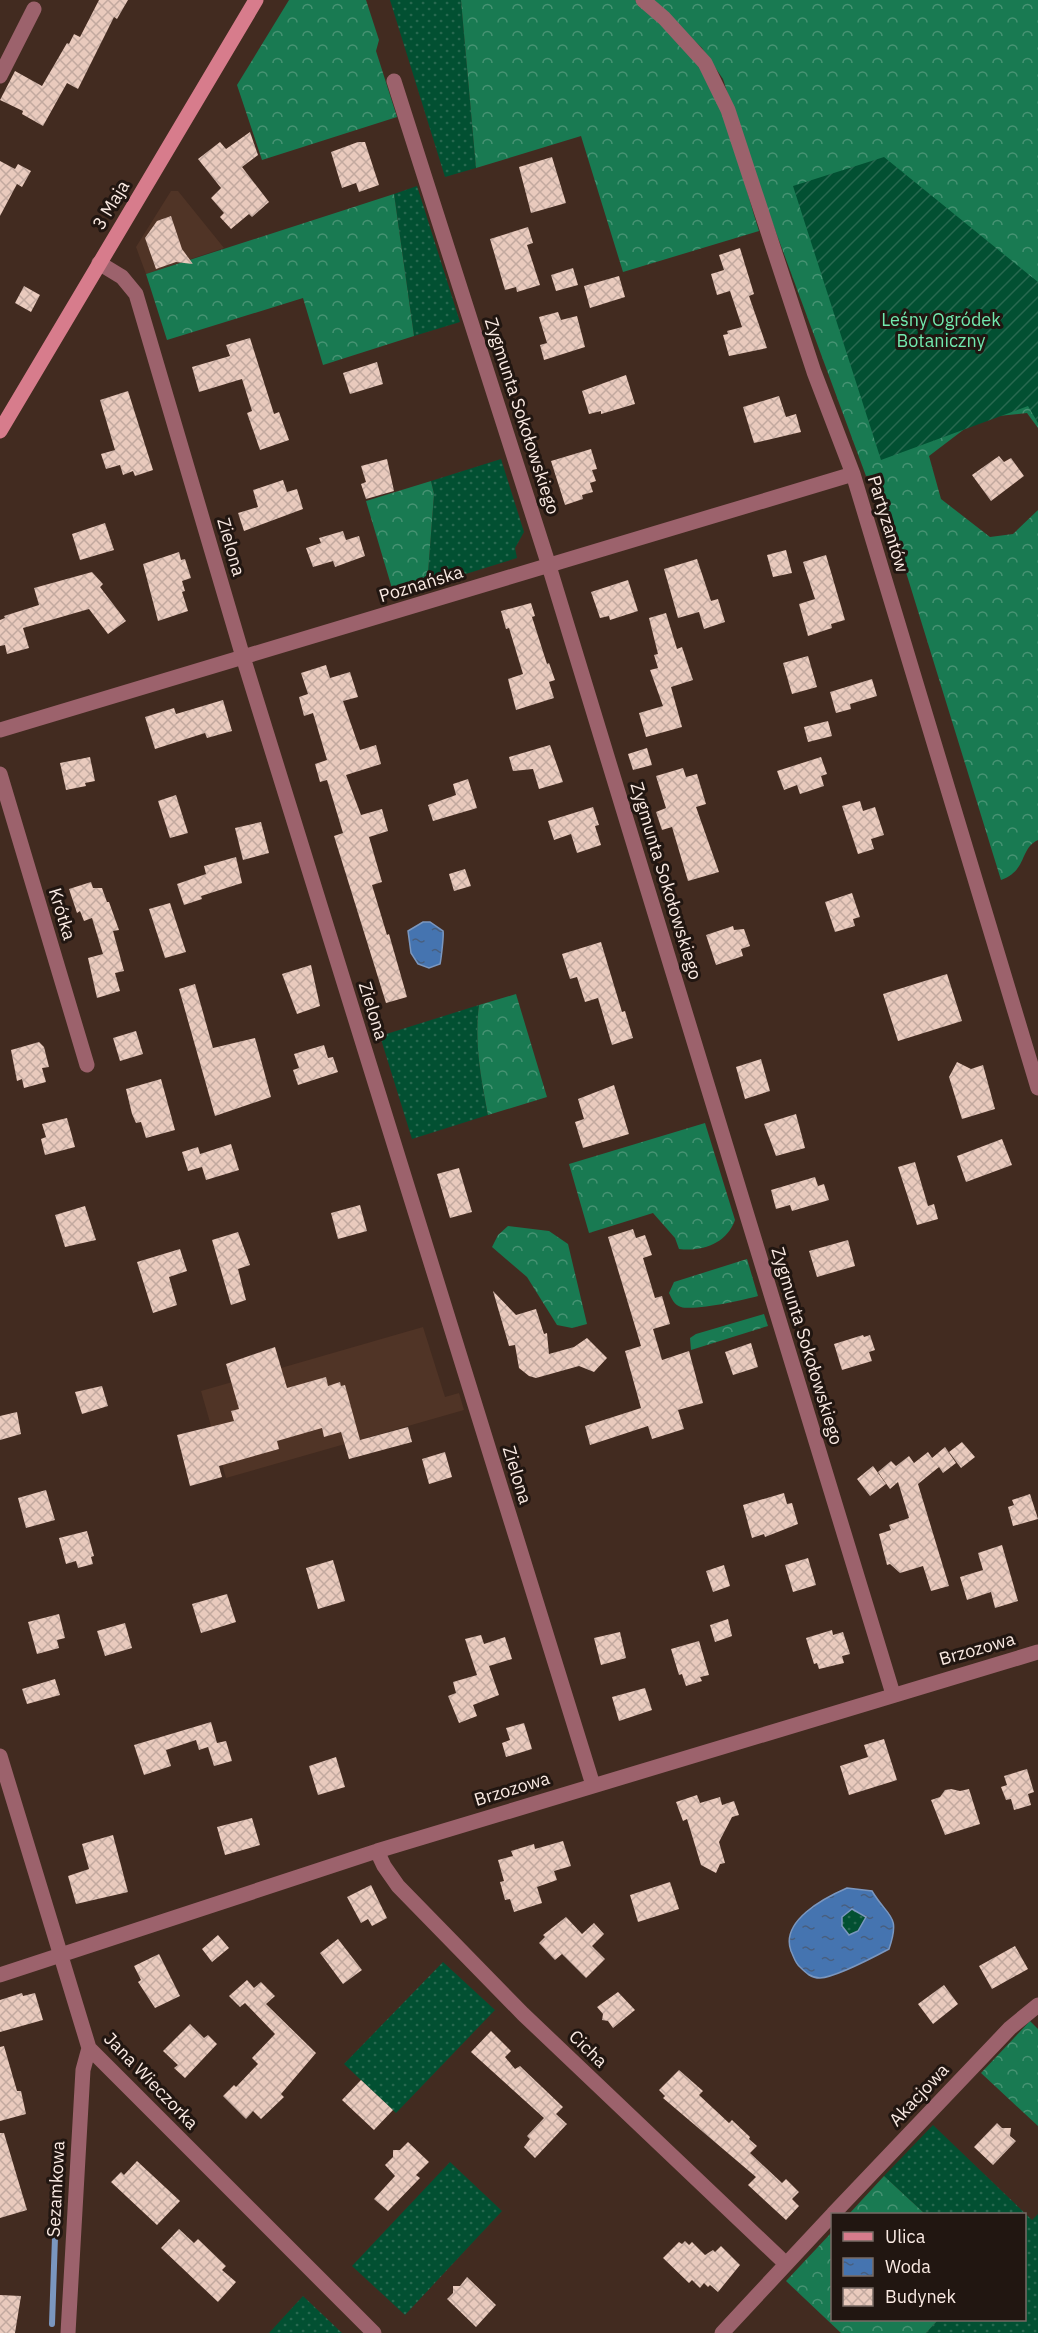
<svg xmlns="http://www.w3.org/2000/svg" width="1038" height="2333" font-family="'IBM Plex Sans',sans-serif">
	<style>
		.built { fill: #503426 }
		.grass { fill: url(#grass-dots) }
		.forest { fill: url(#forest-crowns) }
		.garden { fill: url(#garden-furrows) }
		.water { fill: url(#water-ripples); stroke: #7b97bf; stroke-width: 1.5; fill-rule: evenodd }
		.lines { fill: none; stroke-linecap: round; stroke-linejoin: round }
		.stream { stroke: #7b97bf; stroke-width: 6 }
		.building { fill: url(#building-cross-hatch) }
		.street { stroke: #9c626c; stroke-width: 15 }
		.secondary { stroke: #d77c8c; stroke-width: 15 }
		.labels { text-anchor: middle; stroke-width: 6; stroke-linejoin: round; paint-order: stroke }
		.street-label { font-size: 18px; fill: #faeae3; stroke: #211611 }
		.park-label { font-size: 18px; fill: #71e9ae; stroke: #211611 }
	</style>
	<defs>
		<pattern id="grass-dots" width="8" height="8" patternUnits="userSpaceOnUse" patternTransform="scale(1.5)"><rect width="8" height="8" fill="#025032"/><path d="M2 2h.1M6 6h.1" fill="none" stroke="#286950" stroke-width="1.8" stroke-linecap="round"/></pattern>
		<pattern id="forest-crowns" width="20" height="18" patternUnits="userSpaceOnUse" patternTransform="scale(1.5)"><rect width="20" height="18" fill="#197a52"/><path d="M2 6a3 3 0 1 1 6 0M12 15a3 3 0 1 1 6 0" fill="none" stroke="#479373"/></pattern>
		<pattern id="garden-furrows" width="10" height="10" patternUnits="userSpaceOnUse" patternTransform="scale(1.5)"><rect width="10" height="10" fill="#025032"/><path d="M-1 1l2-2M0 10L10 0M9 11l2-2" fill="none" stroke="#286950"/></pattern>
		<pattern id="water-ripples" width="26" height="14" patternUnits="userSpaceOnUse" patternTransform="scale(1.5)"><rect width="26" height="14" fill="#4574b0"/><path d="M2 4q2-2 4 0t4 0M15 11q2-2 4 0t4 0" fill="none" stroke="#485f7f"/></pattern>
		<pattern id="building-cross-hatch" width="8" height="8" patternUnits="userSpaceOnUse" patternTransform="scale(1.5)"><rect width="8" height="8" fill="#e9cabd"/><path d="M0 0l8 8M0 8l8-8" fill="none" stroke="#c2a99f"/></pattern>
	</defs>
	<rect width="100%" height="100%" fill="#422b20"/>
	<path class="built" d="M171,191H178L224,248L146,274L136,247Z
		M423,1327L445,1397L459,1393L464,1410L226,1478L201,1391Z"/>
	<path class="grass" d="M390,0H461L476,168L445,177Z
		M417,186L460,322L414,336L394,194Z
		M501,459L524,532L515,548L517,558L427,586L434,494L431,481Z
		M479,1005C474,1043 481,1078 488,1115L412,1139L380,1036Z
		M852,1909L866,1917L857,1932L849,1935L842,1926V1917Z
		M443,1962L495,2010L396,2113L344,2064Z
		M933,2125L1032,2220L1038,2214V2333H926L938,2320H1024V2214H925L884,2176Z
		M450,2162L502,2211L405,2315L352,2266Z
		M303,2296L342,2333H269Z"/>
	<path class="forest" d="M289,0H366L379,40L376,51L397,117L262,160L237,85Z
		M461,0H635C659,20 703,62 715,89C733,134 744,184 759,231L623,272L581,136L476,168Z
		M651,0H1038V428L1027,413L979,418L929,456L941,499L990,537L1013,534L1038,510V840C1019,849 1028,870 1001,880L876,475L866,476L750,162L723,79L702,48Z
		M394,194L414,336L323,365L303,298L167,340L146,274Z
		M431,481L434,494L427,586L394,595L366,501Z
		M516,994L547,1097L488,1115C481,1078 474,1043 479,1005Z
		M705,1123L735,1220C727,1243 703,1252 679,1249L675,1238L653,1213L589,1233L569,1164Z
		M508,1226L549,1231L568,1244L587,1324L572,1328L557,1325L527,1277L492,1247L498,1235Z
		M747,1259L758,1296C744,1300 694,1311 681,1307C674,1305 672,1299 669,1293L674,1282Z
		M764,1314L768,1326L691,1350L690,1338L696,1334Z
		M1030,2021L1038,2029V2126L981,2073Z
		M884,2176L925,2214H849Z
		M832,2232V2320H938L926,2333H841L786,2281Z"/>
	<path class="garden" d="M884,157L1038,282V423L1028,406L881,460L793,186Z"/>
	<path class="water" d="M423,922H430L443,931C444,935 441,960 440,964L429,968L418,964L411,953L408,931Z
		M847,1888L872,1891C888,1918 901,1914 889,1949C874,1957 835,1977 820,1978C811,1978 806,1973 800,1967C795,1963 794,1957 791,1951C780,1921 824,1898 847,1888ZM852,1909L866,1917L858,1931L849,1935L842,1926V1917Z"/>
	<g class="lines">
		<path class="stream" d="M52,2324L55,2237"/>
	</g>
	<path class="building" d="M99,0H128L117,19L114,17L78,89L67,83L43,126L22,114L23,111L0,100L15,71L42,86L67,43L69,44L74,34L80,37Z
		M250,132L258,155L242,167L269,202L252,217L249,214L231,229L220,217L224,213L211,198L221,188L198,159L220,142L226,149Z
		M358,142H365L379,185L359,192L356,183L342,188L331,152Z
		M552,157L566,203L531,213L519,167Z
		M0,161L15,169L18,164L31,171L22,187L17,184L0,216Z
		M171,216L182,249L193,264L176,262L156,269L145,238L157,221Z
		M528,227L533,243L527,245L540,285L517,292L516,287L505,290L490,239Z
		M740,248L754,294L749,296L767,348L729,356L723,335L728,334L727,331L742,327L730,291L717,295L711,274L724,270L719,255Z
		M573,268L578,285L556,291L551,275Z
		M619,276L625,297L590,308L584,286Z
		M24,286L40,295L31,312L15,303Z
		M558,312L561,320L577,316L585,347L544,360L540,345L547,343L539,317Z
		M250,338L274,414L279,412L289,440L260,450L247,413L252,411L242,379L199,392L192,367L230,356L226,345Z
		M377,362L383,384L350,394L343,373Z
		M626,375L635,404L601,414V411L589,414L582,391Z
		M128,391L153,470L135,476L133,471L123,475L120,465L106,469L101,454L115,450L100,400Z
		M779,396L786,417L796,414L801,432L754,443L743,407Z
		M591,449L597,469L592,470L596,481L590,483L593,492L582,495L583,499L565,505L551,461Z
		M999,456L1004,462L1011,458L1024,476L991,501L972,475Z
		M387,459L394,491L366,499L361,484L366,482L361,466Z
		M283,480L287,492L297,489L303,509L244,531L238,513L258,507L253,490Z
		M105,523L114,550L80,560L72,534Z
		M343,531L346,540L359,536L365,556L335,567L333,561L313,567L306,548L321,543L319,538Z
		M786,550L792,573L773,577L767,555Z
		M179,552L181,560L185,559L191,578L182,581L185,591L182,592L188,611L158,621L143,564Z
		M826,555L845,620L831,624L832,628L808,636L799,604L815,599L803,562Z
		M697,559L711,601L718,599L725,622L704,629L699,612L678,618L664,569Z
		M92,572L103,584L100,587L126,621L108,634L89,609L23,628L29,648L7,654L5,645L0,646V620L5,618L4,616L39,605L34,588Z
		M628,580L638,611L610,620L609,616L600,618L591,592Z
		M531,603L535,616L532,617L547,664L549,663L555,680L549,682L554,698L516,710L508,679L523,674L509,628L506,629L501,611Z
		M666,613L677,649L682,647L693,680L671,687L682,727L646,737L639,713L663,706L650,670L658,668L654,655L658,654L649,618Z
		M808,656L817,687L792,694L783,663Z
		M326,665L330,678L350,672L358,697L343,701L360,750L376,745L381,764L346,775L361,815L382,809L388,831L369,837L382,882L372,885L387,935L389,934L407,997L386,1003L334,836L343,833L327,780L320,782L315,764L327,760L313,713L304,716L299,697L308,694L301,673Z
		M872,679L877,696L850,704L851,709L836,713L830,692Z
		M223,700L232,731L207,738L205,733L155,749L145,717L174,708L176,714Z
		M828,721L832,736L808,742L804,727Z
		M550,745L563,782L539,789L533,769L513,771L509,757Z
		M647,748L652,765L633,770L628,754Z
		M90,757L95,781L85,783L86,786L66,790L60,763Z
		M821,757L827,774L821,776L824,786L800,794L797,785L784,790L777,771Z
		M683,768L686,777L697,774L706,804L696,807L719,872L688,881L672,827L662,830L656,812L666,808L656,776Z
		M468,779L477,808L433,821L428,805L456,795L453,784Z
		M176,795L188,833L170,838L158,801Z
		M860,801L863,811L875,807L884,835L871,839L874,849L858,854L842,806Z
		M593,807L599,825L595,826L601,845L577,853L571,834L554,840L548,821Z
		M261,822L269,853L243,860L235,828Z
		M236,857L242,883L201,896L202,899L184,905L177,884L206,874L204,866Z
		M465,869L471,886L454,891L449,874Z
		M91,882L93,888H102L107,902H109L119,930L113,931L124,971L115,973L120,991L97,998L88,958L103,954L92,918L84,921L80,911L77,913L69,889Z
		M852,893L860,917L853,919L855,926L835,932L825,902Z
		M170,903L186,952L165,958L149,909Z
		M733,926L734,930L744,929L750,946L741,949L743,956L716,965L706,935Z
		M601,942L622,1012L625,1011L633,1038L612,1045L598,998L585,1002L577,977L570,979L562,954Z
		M311,965L320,1006L297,1014L282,974Z
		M947,974L962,1021L898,1041L883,994Z
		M195,984L213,1048L255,1038L271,1097L215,1116L179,989Z
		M136,1031L143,1054L120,1061L113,1038Z
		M39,1042L44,1047L49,1067L42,1068L46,1082L24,1088L22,1079L17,1081L11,1050Z
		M324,1045L328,1058L333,1057L338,1072L298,1085L293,1070L299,1068L294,1054Z
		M761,1059L770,1091L745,1099L736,1067Z
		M957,1062L971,1069L983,1065L995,1109L962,1119L949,1077Z
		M161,1079L175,1130L146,1138L141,1122L136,1123L132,1114L126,1089Z
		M614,1085L629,1134L583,1148L575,1122L584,1119L578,1099Z
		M796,1114L805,1148L776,1156L764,1124Z
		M67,1118L75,1147L45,1155L41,1139L46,1137L42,1124Z
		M1002,1139L1012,1165L966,1182L957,1156Z
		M231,1144L239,1170L206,1180L202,1167L188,1171L182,1152L198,1147L200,1154Z
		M915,1162L928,1206L934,1204L938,1219L917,1225L898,1167Z
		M459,1168L472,1212L450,1218L437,1174Z
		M815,1177L818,1186L824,1184L829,1200L792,1211L790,1205L776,1209L771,1190Z
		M360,1205L367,1231L338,1239L331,1213Z
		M85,1206L96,1240L65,1247L55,1215Z
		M633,1229L636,1238L645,1235L652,1255L643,1258L655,1298L662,1296L670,1324L653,1329L662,1360L689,1351L703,1403L678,1410L684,1429L652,1439L648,1426L590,1445L585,1426L641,1408L625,1351L641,1346L608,1237Z
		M238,1232L250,1265L238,1269L246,1300L231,1305L212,1240Z
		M848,1240L855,1266L817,1277L809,1251Z
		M180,1249L187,1271L169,1277L177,1305L153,1313L137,1262Z
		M493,1291L516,1315L536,1309L544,1334L547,1333L549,1354L574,1347L587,1338L607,1358L594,1372L579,1366L536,1378L529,1376L519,1368L515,1345L509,1346Z
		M863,1335L864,1337L870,1335L875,1350L869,1352L872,1361L842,1370L834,1344Z
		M751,1343L758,1367L733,1375L725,1352Z
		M275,1347L287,1388L326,1377L328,1386L340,1382L341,1386L345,1385L360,1440L408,1427L412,1442L349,1459L341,1432L324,1437L322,1428L277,1441L279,1449L219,1466L222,1477L190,1486L177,1435L234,1421L231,1411L239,1409L226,1364Z
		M102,1386L108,1406L82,1414L75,1392Z
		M17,1412L21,1434L0,1440V1416Z
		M962,1442L975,1457L961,1468L949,1452Z
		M945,1447L956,1463L943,1473L939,1467L918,1484L949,1586L931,1591L923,1566L900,1573L890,1564L887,1565L879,1534L891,1530L889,1525L909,1518L898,1482L890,1489L878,1472L891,1461L896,1466L909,1456L914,1463L928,1452L935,1462L932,1458Z
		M445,1452L452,1477L429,1484L422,1459Z
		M873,1466L886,1484L870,1496L857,1479Z
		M46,1490L55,1520L26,1528L18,1498Z
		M784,1493L787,1504L792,1503L798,1524L765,1537L764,1534L752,1538L743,1505Z
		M1030,1494L1038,1519L1013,1526L1008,1507L1014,1505L1012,1500Z
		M87,1531L94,1556L91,1557L93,1564L78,1568L76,1561L66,1564L59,1538Z
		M1002,1545L1018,1601L995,1608L991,1592L967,1600L960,1577L983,1570L978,1553Z
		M808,1558L816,1585L793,1592L785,1565Z
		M333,1560L345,1601L318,1609L306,1568Z
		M724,1565L730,1586L713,1592L706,1571Z
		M227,1594L236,1622L201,1633L192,1604Z
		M59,1614L65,1638L57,1640L59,1648L37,1654L28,1622Z
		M728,1619L732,1636L715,1642L710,1625Z
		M125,1623L132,1648L105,1656L97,1631Z
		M832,1630L833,1635L843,1632L850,1654L842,1656L844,1663L819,1669L817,1663L814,1664L806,1638Z
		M620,1632L626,1658L601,1665L594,1638Z
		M481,1635L484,1644L505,1637L512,1659L489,1666L499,1695L473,1705L477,1716L459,1723L448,1696L456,1693L453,1682L477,1675L465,1639Z
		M699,1641L709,1675L700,1677L702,1681L686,1686L682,1674L679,1675L671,1649Z
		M55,1679L60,1695L27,1704L22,1689Z
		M645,1688L652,1710L619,1721L612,1697Z
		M211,1722L217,1743L226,1741L232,1761L214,1766L208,1747L199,1750L196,1740L166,1750L171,1766L144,1775L134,1745Z
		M524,1723L532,1749L506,1757L502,1743L510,1740L506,1728Z
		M884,1739L897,1780L849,1795L840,1766L868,1757L864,1745Z
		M336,1757L345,1787L318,1795L309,1766Z
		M1027,1769L1034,1792L1028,1794L1031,1805L1014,1810L1011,1799L1006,1800L1001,1787L1007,1785L1004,1776Z
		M951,1789L960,1791L969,1789L980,1824L945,1835L931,1800L940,1797L945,1790Z
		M697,1795L700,1803L720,1797L722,1805L734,1801L739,1815L732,1817L719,1842L725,1863L720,1864L716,1873L701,1865L687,1819L683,1821L676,1802Z
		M252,1818L260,1845L225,1855L217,1827Z
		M113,1835L128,1892L76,1904L68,1876L89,1869L82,1844Z
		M563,1841L571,1866L554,1871L557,1880L537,1887L542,1903L514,1912L510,1899L505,1900L500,1882L504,1881L498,1860L513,1856L511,1851L534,1844L535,1849Z
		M670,1882L679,1909L638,1922L630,1895Z
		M371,1885L387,1918L372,1926L368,1919L361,1923L347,1897Z
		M566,1917L582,1934L594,1923L604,1934L592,1946L605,1959L586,1978L562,1954L555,1960L539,1943L545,1937L543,1935Z
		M218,1935L229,1948L212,1962L202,1949Z
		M338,1939L362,1970L343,1984L320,1953Z
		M1015,1946L1028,1969L992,1989L979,1966Z
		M159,1954L180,1996L155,2008L138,1982L141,1980L134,1966Z
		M247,1980L254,1988L261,1982L275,1996L266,2004L316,2053L281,2094L284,2097L261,2119L253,2111L246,2119L223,2096L234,2085L236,2087L258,2064L252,2058L275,2034L245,2003L240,2007L229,1996Z
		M944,1985L958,2004L933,2024L918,2004Z
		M618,1992L635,2010L613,2028L608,2021L602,2020L603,2014L597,2007Z
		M22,1993L23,1996L35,1993L43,2020L0,2032V2000Z
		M190,2024L204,2038L208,2035L217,2044L185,2078L174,2068L178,2065L163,2051Z
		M491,2031L511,2051L505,2057L515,2069L520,2066L563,2107L556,2114L567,2124L535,2158L524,2147L530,2139L527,2136L544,2118L471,2052Z
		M4,2046L17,2091H21L26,2114L0,2121V2047Z
		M679,2070L703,2091L699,2095L729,2123L732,2120L750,2137L749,2139L757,2146L750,2153L782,2183L786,2179L799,2192L792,2199L799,2206L786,2220L748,2185L756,2177L663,2098L665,2096L659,2090Z
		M361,2080L393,2110L374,2130L342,2100Z
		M997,2123L1002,2128H1011L1010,2136L1016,2141L993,2165L974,2147Z
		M0,2133H4L27,2210L0,2218Z
		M408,2142L429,2162L416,2175L420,2178L388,2211L374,2199L395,2176L385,2165L393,2157V2150H400Z
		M137,2161L180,2201L157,2225L111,2182L121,2172L124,2175Z
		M179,2229L194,2243L198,2239L226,2266L222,2270L236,2282L218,2302L161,2248Z
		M685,2241L689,2245L692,2242L705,2255L713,2250L715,2252L721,2246L740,2265L718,2292L710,2285L708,2287L704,2283L700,2288L692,2280L689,2283L663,2258L679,2242L682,2244Z
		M467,2277L496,2305L476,2327L447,2299L453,2293V2286H460Z
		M0,2295L21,2296L15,2333H0Z"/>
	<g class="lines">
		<path class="street" d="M643,0L664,18L705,63L728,110L814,372L853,474L1038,1088
			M0,76L34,9
			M394,81L549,566L893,1694
			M99,263L122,277L136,294L243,657L593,1785
			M0,730L853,474
			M0,774L87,1065
			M0,1756L89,2048L374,2333
			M377,1851L384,1866L398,1886L523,2014L785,2263
			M0,1975L377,1851L1038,1652
			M833,2214L1010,2028L1038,2005
			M68,2333L83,2070L89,2048
			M722,2333L832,2215"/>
		<path class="secondary" d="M0,431L256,0"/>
	</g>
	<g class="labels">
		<g class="street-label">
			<text transform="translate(111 205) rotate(-59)" y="6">3 Maja</text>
			<text transform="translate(522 416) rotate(72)" y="6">Zygmunta Sokołowskiego</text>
			<text transform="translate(888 524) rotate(73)" y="6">Partyzantów</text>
			<text transform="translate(231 547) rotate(74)" y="6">Zielona</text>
			<text transform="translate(421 584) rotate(-17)" y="6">Poznańska</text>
			<text transform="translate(666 881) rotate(73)" y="6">Zygmunta Sokołowskiego</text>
			<text transform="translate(62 914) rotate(73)" y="6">Krótka</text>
			<text transform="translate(373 1011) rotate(73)" y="6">Zielona</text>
			<text transform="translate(807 1346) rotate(73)" y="6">Zygmunta Sokołowskiego</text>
			<text transform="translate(517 1475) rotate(73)" y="6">Zielona</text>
			<text transform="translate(977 1649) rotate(-16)" y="6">Brzozowa</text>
			<text transform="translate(512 1789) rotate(-17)" y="6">Brzozowa</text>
			<text transform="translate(588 2049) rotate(44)" y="6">Cicha</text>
			<text transform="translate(151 2081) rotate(46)" y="6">Jana Wieczorka</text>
			<text transform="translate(919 2095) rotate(-47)" y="6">Akacjowa</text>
			<text transform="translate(56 2189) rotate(-87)" y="6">Sezamkowa</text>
		</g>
		<g class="park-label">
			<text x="941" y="326">Leśny Ogródek<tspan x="941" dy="21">Botaniczny</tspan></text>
		</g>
	</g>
	<rect x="831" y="2213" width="195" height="108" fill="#211611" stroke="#786b65" stroke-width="1.5"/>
	<rect x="843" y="2232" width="30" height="9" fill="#d77c8c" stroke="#786b65" stroke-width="1.5"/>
	<text x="885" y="2243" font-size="18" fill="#faeae3">Ulica</text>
	<rect x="843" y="2258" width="30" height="18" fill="url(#water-ripples)" stroke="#786b65" stroke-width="1.5"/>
	<text x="885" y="2273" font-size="18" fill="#faeae3">Woda</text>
	<rect x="843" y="2288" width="30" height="18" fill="url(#building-cross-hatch)" stroke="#786b65" stroke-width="1.5"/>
	<text x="885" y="2303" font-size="18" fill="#faeae3">Budynek</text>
</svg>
